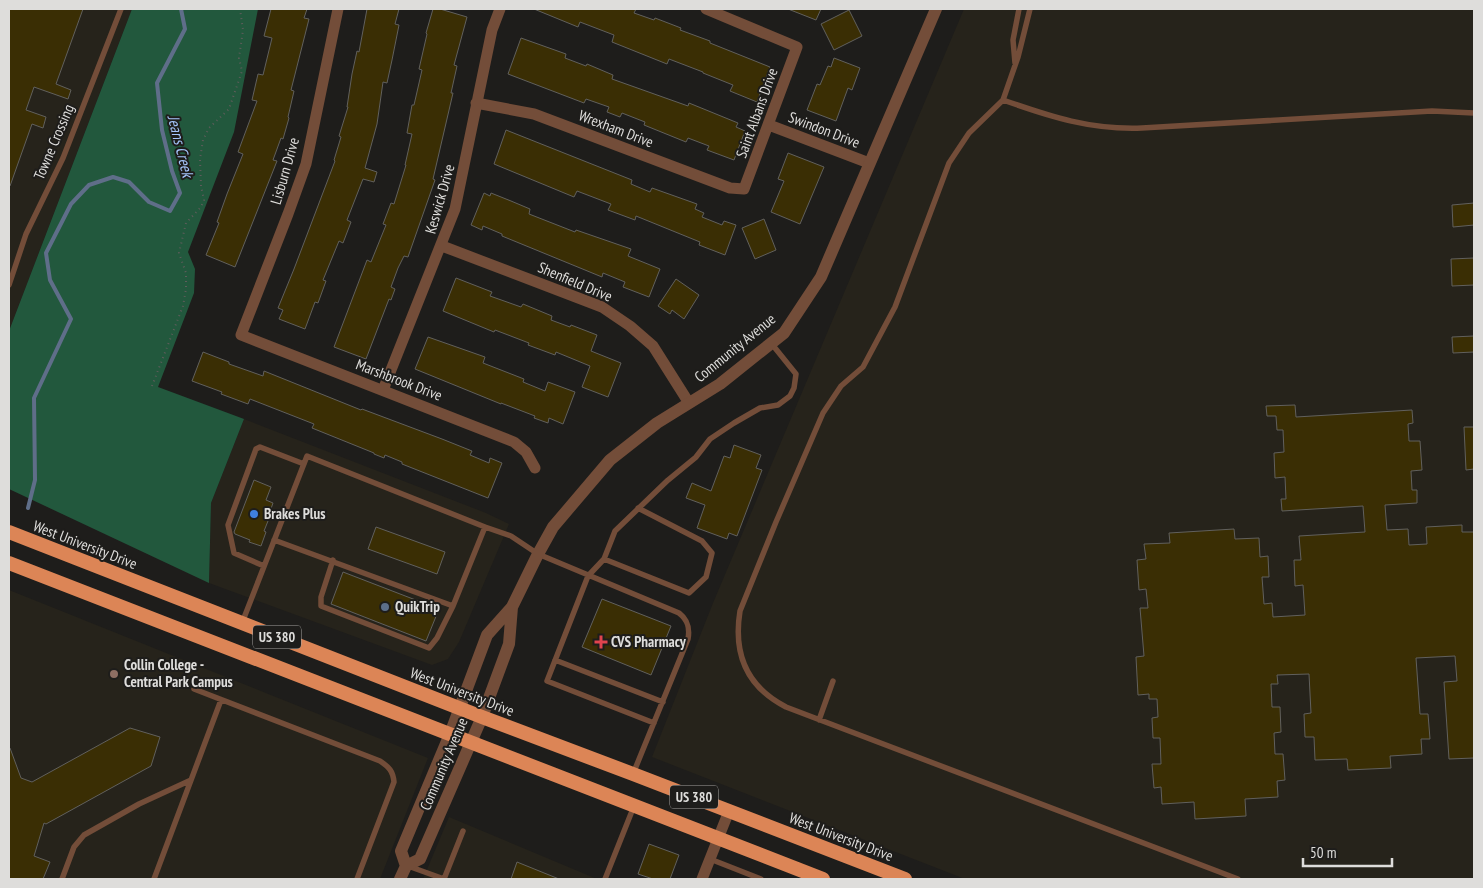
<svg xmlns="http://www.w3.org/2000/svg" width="1483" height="888" font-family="'PT Sans Narrow',sans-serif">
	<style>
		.built { fill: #26231b }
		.forest { fill: #22583d }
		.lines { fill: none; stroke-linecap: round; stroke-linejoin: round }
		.stream { stroke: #5f6e89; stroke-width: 4 }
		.building { fill: #3a2e04; stroke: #61605d }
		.path { stroke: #5e5d5b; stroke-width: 2; stroke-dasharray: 1 4; stroke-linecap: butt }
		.service { stroke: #734d39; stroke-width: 5.5 }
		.minor { stroke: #734d39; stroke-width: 11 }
		.tertiary { stroke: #734d39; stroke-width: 12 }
		.trunk { stroke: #dc8556; stroke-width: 14 }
		.shop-dot { fill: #3f7fe0; stroke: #1e1d1b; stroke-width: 2 }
		.service-dot { fill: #5c6f8a; stroke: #1e1d1b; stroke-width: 2 }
		.health-dot { fill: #e0444e; stroke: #1e1d1b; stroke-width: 2 }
		.education-dot { fill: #8d6e63; stroke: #1e1d1b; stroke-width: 2 }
		.labels { text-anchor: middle; stroke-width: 4; stroke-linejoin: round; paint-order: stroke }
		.shield { fill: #1e1d1b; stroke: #a4a3a1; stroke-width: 1 }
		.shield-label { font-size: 14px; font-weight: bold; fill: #dedddb }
		.street-label { font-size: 15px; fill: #dedddb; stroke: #1e1d1b }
		.poi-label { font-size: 15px; font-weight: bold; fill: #dedddb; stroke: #1e1d1b; text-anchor: start }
		.water-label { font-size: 16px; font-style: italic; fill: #a4c4f9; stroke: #1e1d1b }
	</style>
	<rect width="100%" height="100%" fill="#1e1d1b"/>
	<path class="built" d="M9,9H132L9,331Z
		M964,9H1474V879H965L652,757L713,603Z
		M244,419L486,513L509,524L459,642L448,659L432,665L209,583L211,503Z
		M9,590L428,758L380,879H9Z
		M449,817L597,879H423Z"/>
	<path class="forest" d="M132,9H258L234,132L188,252L195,269L194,293L158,387L244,419L211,503L209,583L9,489V331Z"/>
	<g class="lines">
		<path class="stream" d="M28,508L35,480L34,398L71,319L50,280L46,253L71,204L89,185L113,177L129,182L149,202L170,211L180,193L172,171L162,130L157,83L185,29L181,9"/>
	</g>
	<path class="building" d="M9,9H83L56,84L71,90L68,99L34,87L26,110L46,117L43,128L32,124L10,186H9Z
		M271,9H307L304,18L309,19L291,90L294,91L288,117L289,118L283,139L281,138L273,160L277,161L235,267L206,255L219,223L217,222L227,194L243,154L238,152L257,101L252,100L258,74L263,75L272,38L264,36Z
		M367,9H399L395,24L399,25L392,60L387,83L383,82L377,124L365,168L377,172L374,182L363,179L347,220L351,222L343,243L339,241L323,280L326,281L318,303L315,302L305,329L279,319L283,310L278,308L294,269L335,161L334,160L341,137L339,136L348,107H347L352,74L357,51L359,52Z
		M433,9H440L467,17L454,65L457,66L451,93H453L433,179L435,180L408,257L404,256L398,268L391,287L395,289L391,300L389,299L366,359L334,347L367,260L371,262L386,225L383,224L391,203L394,204L406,165H405L412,134L407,133L412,105H414L422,70L419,69L427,34L426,33Z
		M534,9H636L634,13L654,20L655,18L681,28L680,30L710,41V43L770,67L757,102L730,91L733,85L703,73V72L669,59L667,64L612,42L614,35L580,22L578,27Z
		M788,9H821L816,20Z
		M849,10L862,36L834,50L821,24Z
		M521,38L566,54L565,58L586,66L587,64L613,75L612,79L688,106L689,103L738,123L736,127L745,131L734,160L707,150L709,146L688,138L686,142L644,125L645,122L622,113L620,117L607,112L609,107L586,99L584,103L508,74Z
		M834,58L860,68L852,90L848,88L836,121L807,110L817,84L820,85L828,66L831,67Z
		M506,130L632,180L631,184L650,192L652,188L697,204L695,209L704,213L702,217L722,225L724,221L736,225L725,255L699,245L700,242L636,216L635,220L608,210L611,204L577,191L574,197L494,164Z
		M788,153L824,167L800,224L771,212L784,181L778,179Z
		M484,193L490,196L491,193L511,201L530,209L529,214L575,232L576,230L631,249L628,256L660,269L649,297L623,287L625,282L603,273L602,277L585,270L502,236V234L483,226L482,230L471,225Z
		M1474,203V225L1453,227L1452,205Z
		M764,219L776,250L755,259L742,228Z
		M1474,258V285L1452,286L1451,259Z
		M456,278L492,292L490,296L521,307L523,304L552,316L551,320L570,327L571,325L597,335L591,351L621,363L608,397L582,387L590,366L556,352L555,355L528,345L529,343L495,330L494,332L443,311Z
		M676,279L699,295L684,319L672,310L670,314L658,306Z
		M1474,336V352L1453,353L1452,337Z
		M428,337L485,357L483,363L524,379L523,382L545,391L548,382L575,392L563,424L549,418L548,423L534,418L535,416L501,403V404L415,369Z
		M203,352L229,362V364L263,376L264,371L361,410L362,409L442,439L472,451L470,455L489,463L490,458L502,463L488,498L402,464V462L385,455L384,458L374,454V453L312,428L314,424L250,399L248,404L221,394L222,392L192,381Z
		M1295,405L1296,417L1412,410L1413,423L1408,424L1409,441H1420L1422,470L1411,471L1412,490H1417V503L1385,505L1387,530L1408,529L1409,545L1427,544L1426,527L1462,525V532H1474V758L1449,759L1444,682L1457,681L1455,656L1416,658L1420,714H1428L1430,739H1421L1422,754L1390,756L1391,768L1348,770L1347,759L1315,760L1314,737H1305L1304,714L1311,713L1309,674L1277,675L1278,684H1271L1272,707H1280L1281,732L1274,733L1275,754H1283L1285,780L1277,781L1278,797L1245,799L1246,816L1195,819L1194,802L1162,804L1161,787L1154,788L1152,764H1161L1160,738H1153L1152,718L1158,717L1157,699H1149V694L1138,695L1136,657L1144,656L1140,608H1148L1146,589L1139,590L1137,560L1146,559L1144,544L1170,543L1169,533L1234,529L1235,539L1259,538L1260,557L1268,556L1269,577H1262L1264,604L1272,603L1273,617L1305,615L1303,585L1295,586L1294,560H1301L1299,536L1365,532L1363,506L1282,511L1281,499H1286L1285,477L1275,478L1274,453L1284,452L1283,430H1277L1276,416H1267L1266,406Z
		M1464,427H1474V469L1466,470Z
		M734,445L761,455L756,468L762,470L737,536L729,533L727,539L697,528L705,505L686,498L692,483L711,491L724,456L730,458Z
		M254,480L271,487L266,500L273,503L267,520L268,521L264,531L266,532L261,546L249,542L250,540L235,534L234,532Z
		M376,527L445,552L437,574L368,549Z
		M343,572L439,609L426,641L331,604Z
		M602,599L671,626L651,675L582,647Z
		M130,728L160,737L151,766L46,824L44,823L34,856L50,862L43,879H9V748H10L21,778L32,782Z
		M649,844L679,855L670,879H653L638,874Z
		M517,862L559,879H511Z"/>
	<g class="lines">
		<path class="path" d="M152,386L183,306L186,289V273L179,253L186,223L201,207L204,200L201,186L200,159L203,140L209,128L229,109L242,71L239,58L243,30L240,9"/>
		<path class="service" d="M1030,9L1018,57L1003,100L969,133L949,163L895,307L863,367L841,386L823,413L776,522L740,611C733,654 747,687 786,707L1238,879
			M1015,63L1013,40L1019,9
			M1003,100C1051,117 1091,130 1142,128L1432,111L1474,113
			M9,285L26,234L63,158L121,9
			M274,540L453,606L485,527
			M604,559L689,593L706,577L712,553L702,541L638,508
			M333,560L321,597V606L429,648L437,638L453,606
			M264,566L234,553L228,525L256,449L260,447L304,464
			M242,623L307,456L485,527L511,536L538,554L679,613C688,620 690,628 688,639L633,774
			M555,660L663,702
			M194,689L380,761C389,767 393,771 394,782L357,879
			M819,720L833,681
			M654,723L547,681L588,576L604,559L615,531L668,480L696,457L710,439L734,423L760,408L778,405L790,396L794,388L796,374L771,343
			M710,859L761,879
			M408,866L444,879
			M62,879L74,847L84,835L139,804L191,780
			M154,879L221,700
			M444,879L463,831
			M605,879L634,806"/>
		<path class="minor" d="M338,9L306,164L288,214L241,335L514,442L526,452L535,468
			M476,103L534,114L730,188L744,189L797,47L706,9
			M769,125L869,163
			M442,246L602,307L630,326L653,346L689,403
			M383,390L455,209L492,30L500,9
			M702,879L729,811"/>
		<path class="tertiary" d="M406,866L420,859L482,717L509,644L512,607
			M400,879L406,866L401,851L450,734L487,635L512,607L538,554L553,527L610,460L657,423L720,384L784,333L821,277L936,9"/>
		<path class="trunk" d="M9,532L482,717L633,774L905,879
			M9,563L823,879"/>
	</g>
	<circle class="shop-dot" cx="254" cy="514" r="5"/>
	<circle class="service-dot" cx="385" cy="607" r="5"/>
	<path class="health-dot" d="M598.5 634.5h5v5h5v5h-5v5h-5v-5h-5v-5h5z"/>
	<circle class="education-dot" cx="114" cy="674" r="5"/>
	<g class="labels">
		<g class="shield">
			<rect x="253" y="625.5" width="48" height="23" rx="4"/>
			<rect x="670" y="785.5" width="48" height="23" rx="4"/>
		</g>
		<g class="shield-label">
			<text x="277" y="642">US 380</text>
			<text x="694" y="802">US 380</text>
		</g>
		<g class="street-label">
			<text transform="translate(757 113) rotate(-70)" y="5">Saint Albans Drive</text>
			<text transform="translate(616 129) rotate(21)" y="5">Wrexham Drive</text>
			<text transform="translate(824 130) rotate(21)" y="5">Swindon Drive</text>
			<text transform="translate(54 142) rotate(-67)" y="5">Towne Crossing</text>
			<text transform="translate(285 171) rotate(-74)" y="5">Lisburn Drive</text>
			<text transform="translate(440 199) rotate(-74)" y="5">Keswick Drive</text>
			<text transform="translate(575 282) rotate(23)" y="5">Shenfield Drive</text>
			<text transform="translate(735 348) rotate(-39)" y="5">Community Avenue</text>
			<text transform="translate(399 380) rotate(21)" y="5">Marshbrook Drive</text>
			<text transform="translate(85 545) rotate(21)" y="5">West University Drive</text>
			<text transform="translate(462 692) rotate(21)" y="5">West University Drive</text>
			<text transform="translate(444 764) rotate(-67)" y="5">Community Avenue</text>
			<text transform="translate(841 837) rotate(21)" y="5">West University Drive</text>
		</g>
		<g class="poi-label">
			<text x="264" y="519">Brakes Plus</text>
			<text x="395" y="612">QuikTrip</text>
			<text x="611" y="647">CVS Pharmacy</text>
			<text x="124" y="670">Collin College -<tspan x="124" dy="17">Central Park Campus</tspan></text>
		</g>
		<g class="water-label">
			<text transform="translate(181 146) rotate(76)" y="6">Jeans Creek</text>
		</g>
	</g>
	<rect width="1483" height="888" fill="none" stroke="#dedddb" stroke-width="20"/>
	<path d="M1303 858v8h89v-8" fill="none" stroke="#dedddb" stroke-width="2.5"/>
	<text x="1310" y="858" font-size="15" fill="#dedddb" stroke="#1e1d1b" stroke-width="4" paint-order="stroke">50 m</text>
</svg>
